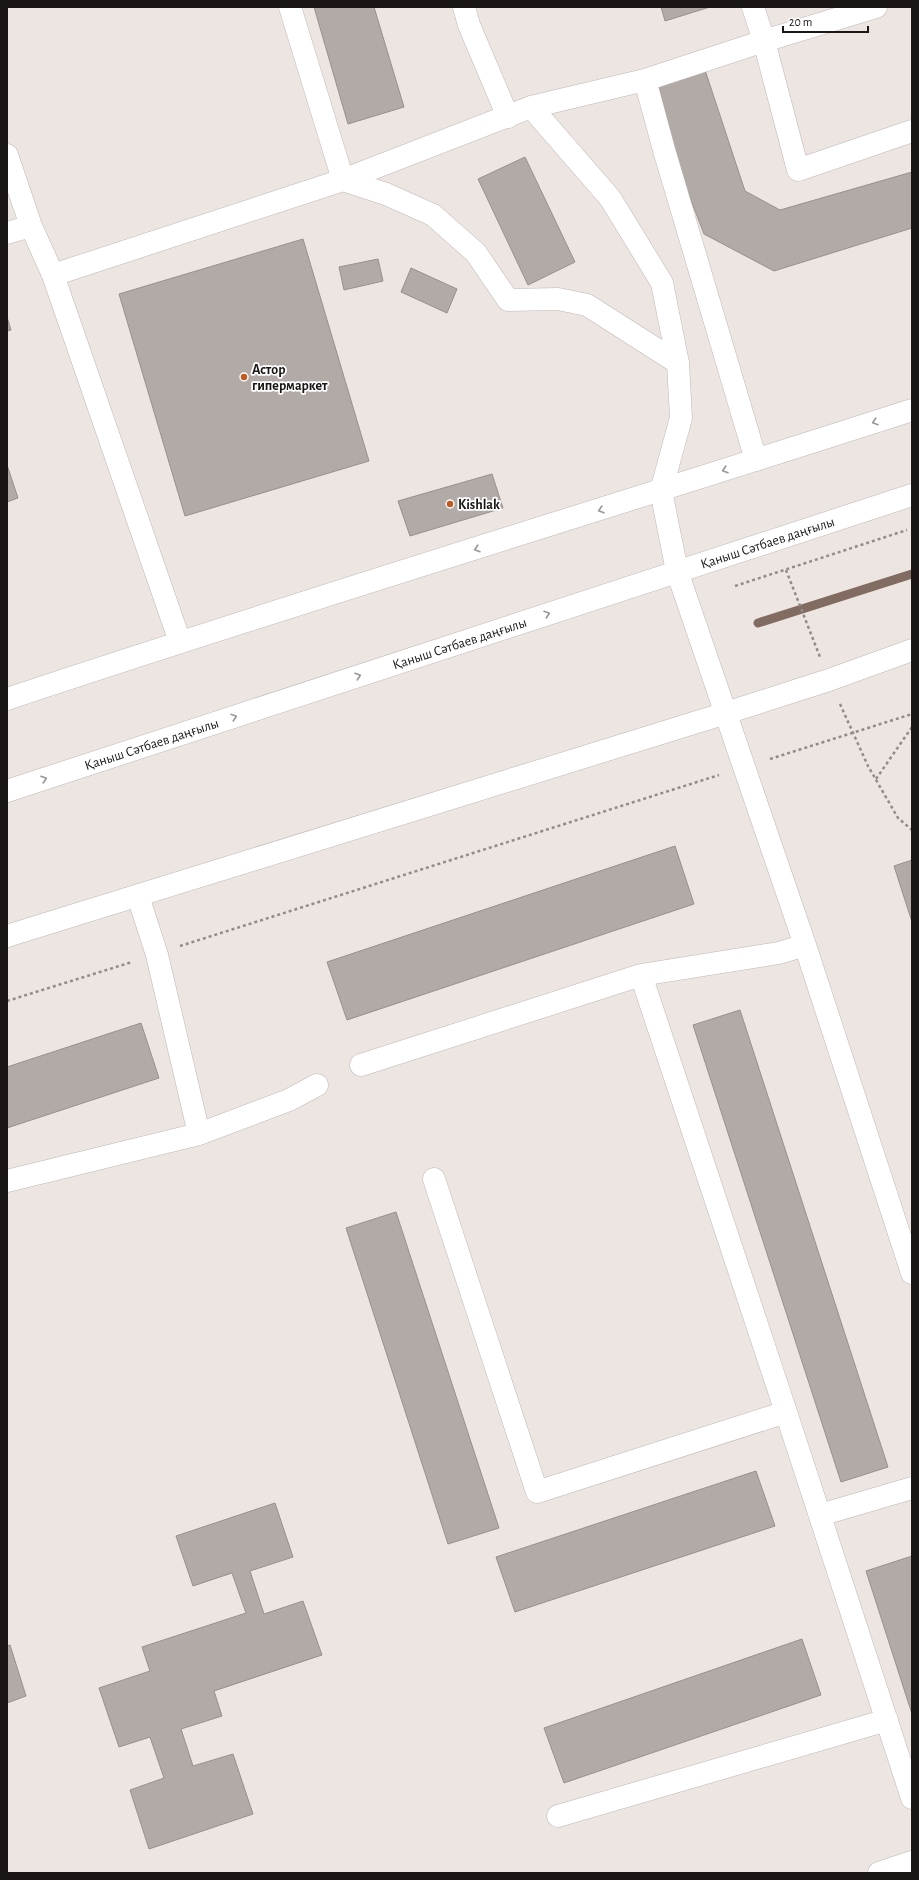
<svg xmlns="http://www.w3.org/2000/svg" width="919" height="1880" font-family="'Alegreya Sans',sans-serif">
	<style>
		.lines { fill: none; stroke-linecap: round; stroke-linejoin: round }
		.stream { stroke: #826b60; stroke-width: 9 }
		.building { fill: #b2aaa6; stroke: #98908d }
		.minor-casing { stroke: #bfb7b4; stroke-width: 23 }
		.major-casing { stroke: #bfb7b4; stroke-width: 23 }
		.path { stroke: #928c89; stroke-width: 2.5; stroke-dasharray: 3 3; stroke-linecap: butt }
		.minor { stroke: #fff; stroke-width: 22 }
		.major { stroke: #fff; stroke-width: 22 }
		.oneway { stroke: #989696 }
		.poi-dot { fill: #bf5b23; stroke: #fff; stroke-width: 1.5 }
		.labels { text-anchor: middle; stroke-width: 3.5; stroke-linejoin: round; paint-order: stroke }
		.poi-label { font-size: 14px; font-weight: bold; fill: #191615; stroke: #fff; text-anchor: start }
		.street-label { font-size: 14px; fill: #191615; stroke: #fff }
	</style>
	<rect width="100%" height="100%" fill="#ede5e1"/>
	<g class="lines">
		<path class="stream" d="M758,623L912,574"/>
	</g>
	<path class="building" d="M314,7H374L404,107L348,124Z
		M661,7H710L665,21Z
		M704,67L745,191L780,210L912,172V228L774,271L704,234L645,80Z
		M525,157L575,262L528,285L478,179Z
		M303,239L369,461L185,516L119,294Z
		M378,259L383,281L344,290L339,267Z
		M411,268L457,289L447,313L401,292Z
		M7,317L11,330L7,331Z
		M7,465L18,498L7,502Z
		M492,474L503,508L410,536L398,501Z
		M675,846L694,904L347,1020L327,962Z
		M912,860V922L894,866Z
		M740,1010L888,1467L841,1482L693,1025Z
		M141,1023L159,1078L7,1128V1067Z
		M396,1212L499,1528L448,1544L346,1228Z
		M756,1471L775,1526L515,1612L496,1557Z
		M275,1503L293,1557L250,1571L264,1614L303,1601L322,1655L214,1691L222,1716L181,1729L193,1766L233,1754L253,1814L149,1849L130,1790L164,1778L150,1737L119,1747L99,1688L150,1671L142,1647L246,1613L232,1573L193,1586L176,1536Z
		M912,1556V1714L866,1571Z
		M802,1639L821,1695L564,1783L544,1728Z
		M10,1645L26,1696L7,1703V1646Z"/>
	<g class="lines">
		<defs>
			<path id="minor" d="M290,7L343,180L386,194L433,215L476,253L508,300L558,299L587,305L678,363
				M464,7L469,25L508,117
				M876,7L764,41L798,170L912,131
				M645,80L664,150L756,460
				M531,107L610,198L662,283L678,363L681,418L661,491L677,571L805,945L912,1273
				M7,155L31,226L53,275L180,642
				M7,233L31,226
				M53,275L343,180L531,107L645,80L764,41L753,7
				M138,896L157,955L199,1134
				M7,936L726,713L829,680L912,650
				M641,975L786,1412L912,1798
				M361,1065L641,975L779,953L805,945
				M434,1179L537,1492L786,1412
				M7,1181L199,1134L289,1100L317,1085
				M820,1515L912,1488
				M558,1816L887,1720
				M879,1873L912,1862"/>
			<g id="major">
				<path d="M7,699C307,599 611,507 912,410"/>
				<path id="s1" d="M7,791L912,495"/>
			</g>
		</defs>
		<use href="#minor" class="minor-casing"/>
		<use href="#major" class="major-casing"/>
		<path class="path" d="M786,570L820,657
			M735,586L907,530
			M840,704L868,766L898,818L912,830
			M770,759L912,714
			M876,779L912,727
			M180,946L719,775
			M7,1001L132,962"/>
		<use href="#minor" class="minor"/>
		<use href="#major" class="major"/>
	</g>
	<defs><path id="oneway-chevron" d="M-2-3.5L2.5 0L-2 3.5" fill="none" stroke-width="1.6" stroke-linecap="round" stroke-linejoin="round"/></defs>
	<g class="oneway">
		<use href="#oneway-chevron" transform="translate(875 422) rotate(162)"/>
		<use href="#oneway-chevron" transform="translate(725 470) rotate(162)"/>
		<use href="#oneway-chevron" transform="translate(601 510) rotate(163)"/>
		<use href="#oneway-chevron" transform="translate(477 549) rotate(163)"/>
		<use href="#oneway-chevron" transform="translate(547 614) rotate(-18)"/>
		<use href="#oneway-chevron" transform="translate(358 676) rotate(-18)"/>
		<use href="#oneway-chevron" transform="translate(234 717) rotate(-18)"/>
		<use href="#oneway-chevron" transform="translate(44 779) rotate(-18)"/>
	</g>
	<g class="poi-dot">
		<circle cx="244" cy="377" r="4"/>
		<circle cx="450" cy="504" r="4"/>
	</g>
	<g class="labels">
		<g class="poi-label">
			<text x="252" y="374">Астор<tspan x="252" dy="16">гипермаркет</tspan></text>
			<text x="458" y="509">Kishlak</text>
		</g>
		<g class="street-label">
			<text dy="5" stroke="none"><textPath href="#s1" startOffset="800">Қаныш Сәтбаев даңғылы</textPath></text>
			<text dy="5" stroke="none"><textPath href="#s1" startOffset="476">Қаныш Сәтбаев даңғылы</textPath></text>
			<text dy="5" stroke="none"><textPath href="#s1" startOffset="152">Қаныш Сәтбаев даңғылы</textPath></text>
		</g>
	</g>
	<rect width="919" height="1880" fill="none" stroke="#191615" stroke-width="16"/>
	<path d="M783 26v6h85v-6" fill="none" stroke="#191615" stroke-width="2"/>
	<text x="789" y="26" font-size="12" fill="#191615" stroke="#ffffff" stroke-width="3" paint-order="stroke">20 m</text>
</svg>
